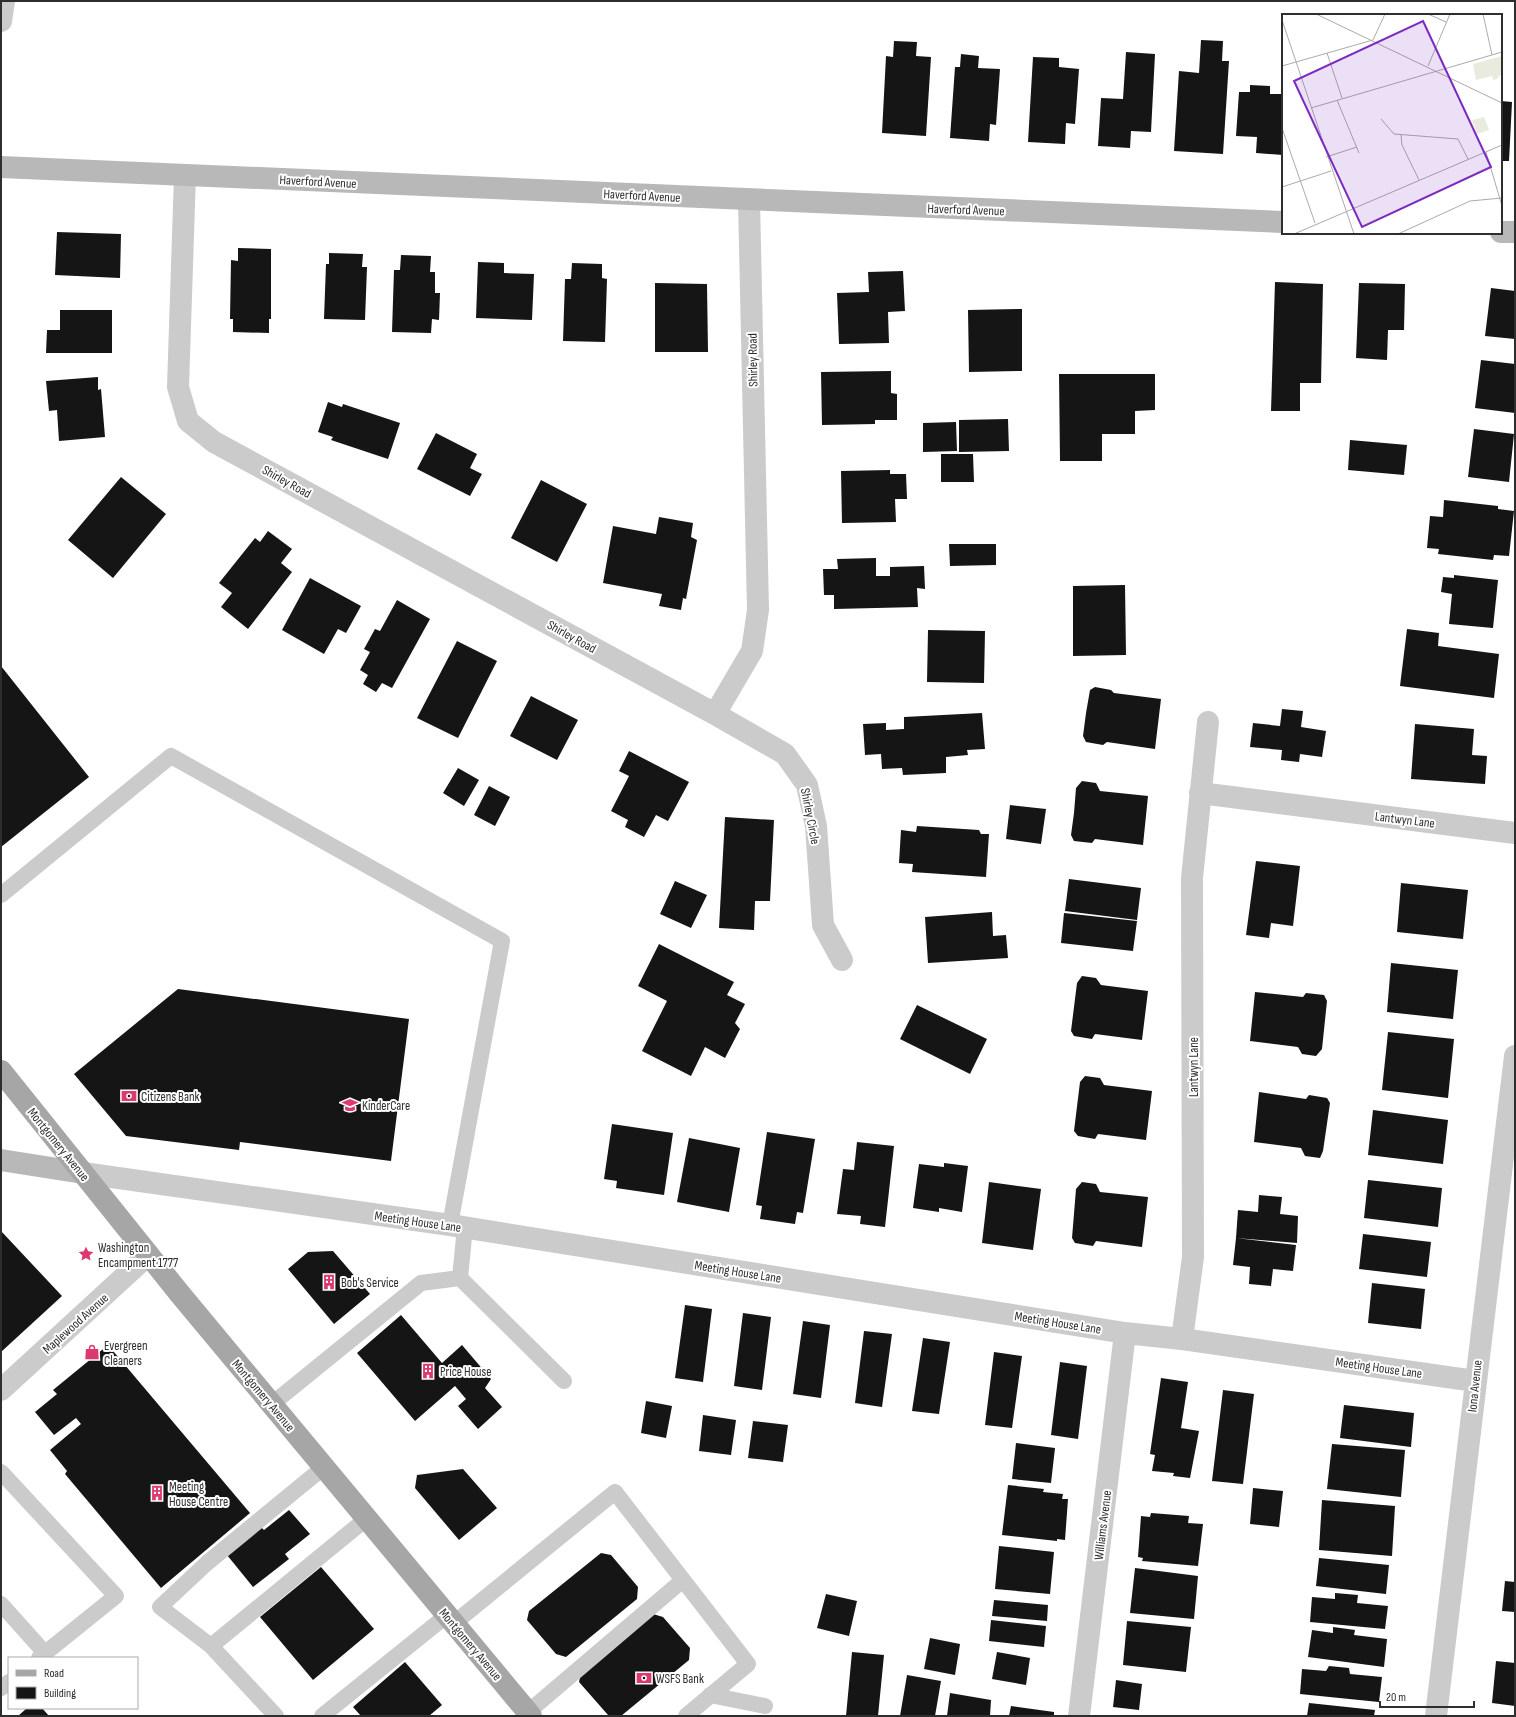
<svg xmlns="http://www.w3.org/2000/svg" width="1516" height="1717" font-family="'Sofia Sans Condensed',sans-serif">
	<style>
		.building { fill: #151515 }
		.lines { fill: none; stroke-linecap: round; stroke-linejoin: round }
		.lane { stroke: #cbcbcb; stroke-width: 16 }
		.street { stroke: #cbcbcb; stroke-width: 22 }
		.secondary { stroke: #b8b8b8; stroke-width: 22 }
		.primary { stroke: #a6a6a6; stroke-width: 22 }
		.labels { text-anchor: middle; stroke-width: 4; stroke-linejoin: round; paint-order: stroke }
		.street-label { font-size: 13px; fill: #2e2e2e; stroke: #fff }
		.poi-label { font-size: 13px; fill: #2e2e2e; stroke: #fff; text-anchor: start }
		.inset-road { fill: none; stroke: #ababab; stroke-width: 1 }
		.view { fill: #7b2cbf; fill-opacity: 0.15; stroke: #7b2cbf; stroke-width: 2 }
		.inset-edge { fill: none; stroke: #2e2e2e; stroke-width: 2 }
	</style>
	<rect width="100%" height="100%" fill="#fff"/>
	<path class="building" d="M1201,40L1223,41L1222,61H1229L1223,154L1174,151L1179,71L1199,73Z
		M894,41L917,42L916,56L931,57L926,136L882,133L886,56L893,57Z
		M1126,52L1155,54L1151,132L1131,131L1130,148L1098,146L1101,98L1123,99Z
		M961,54L979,56L978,68L1000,69L996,125L990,124L989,141L950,138L955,67H960Z
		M1033,57L1059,58V67L1079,69L1075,124L1066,123L1065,144L1028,142Z
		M1250,85L1270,86V94H1283V155L1256,153L1257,137L1236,136L1239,92H1250Z
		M1501,101L1512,102L1509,161H1501Z
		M57,232L121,234L120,278L55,275Z
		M238,248L271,249V319H269V333L233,332V319H230L231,260L238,261Z
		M329,253L363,254L362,267H367L365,320L324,319L326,264H329Z
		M401,255L431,256L430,272H435V293H440L439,320L432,319L431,333L392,332L394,270H400Z
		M478,262L504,263V273L534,274L532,320L476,318Z
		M572,263L602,264V278L607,279L605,342L563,341L565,279H571Z
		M903,271L905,311L888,312L889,343L839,344L837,293L869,292L868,272Z
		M1275,282L1323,284L1321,383H1300V411H1271Z
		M655,283L707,284L708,352H655Z
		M1359,283L1405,284L1404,330H1388L1387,360L1356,358Z
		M1491,288L1515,291V339L1485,336Z
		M1022,309V371L969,372L968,310Z
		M60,310H112V353H46L47,330H60Z
		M1481,360L1515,364V413L1475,408Z
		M891,371V393L897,394V420H875V424L822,425L821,372Z
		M1059,374H1155V410L1135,411V434H1102V461H1060Z
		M98,377V390L101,389L105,437L59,441L57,410L49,411L46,381Z
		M328,402L342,407L343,404L400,423L388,459L331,440L333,437L318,432Z
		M1008,419L1009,451L959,452V420Z
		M956,422L957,451L923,452V423Z
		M1474,429L1514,434L1509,482L1468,477Z
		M436,433L477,454L470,468L482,474L470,496L417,469Z
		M1350,440L1407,445L1404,475L1348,470Z
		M941,454H973L974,482H941Z
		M890,470V474H906L907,499H895L896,522L842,523L841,471Z
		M121,477L166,514L113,578L68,540Z
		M541,480L587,504L557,562L511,538Z
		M1444,500L1498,506V509L1514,511L1509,556L1494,555L1493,560L1438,554L1439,549L1427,548L1430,516L1443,517Z
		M659,517L693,523L691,537L697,540L686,599L683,598L681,610L659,606L662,594L603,583L613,526L656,534Z
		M268,531L292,549L281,563L292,572L248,629L221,607L232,593L219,583L255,538L260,542Z
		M949,544H996V565L950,566Z
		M876,558V576H890V567L924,566L925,589L917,588L918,607L834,609V595H824L823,569H838L837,559Z
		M1454,575L1498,580L1493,628L1449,624L1452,594L1441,592L1443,577L1454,578Z
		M310,578L361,606L346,633L338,629L324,654L282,630Z
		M1125,585L1126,655L1073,656V586Z
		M397,600L430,619L392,688L382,683L376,692L363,684L368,675L360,670L370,652L364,649L375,629L380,631Z
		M1407,629L1439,633L1438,646L1499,654L1494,698L1400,686Z
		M928,630L985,631L984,683L927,682Z
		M457,641L497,661L458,738L417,718Z
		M1,666L89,777L1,847Z
		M1095,687L1111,690L1114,693L1161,699L1155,749L1107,742L1103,745L1086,742L1083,736L1086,713L1090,690Z
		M531,696L578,720L557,760L510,736Z
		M1282,709L1303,711L1301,727L1326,731L1322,757L1300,754L1299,762L1281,760L1282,750L1250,747L1253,723L1280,726Z
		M982,713L985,749L967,750L968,755L946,757V773L903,775L902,768L882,769L881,754L865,755L863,724L886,723V730L904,729V717Z
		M1415,724L1474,729L1472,755L1487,756L1485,784L1411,779Z
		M629,751L689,782L668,821L656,815L644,837L625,827L628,820L611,811L629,776L619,771Z
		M458,768L479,780L464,806L443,793Z
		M1082,781L1096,783L1100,791L1148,796L1143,845L1095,839L1092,843L1074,841L1071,835L1074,813H1080H1074L1076,788Z
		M489,786L510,797L495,826L474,815Z
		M1010,805L1046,809L1041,844L1006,839Z
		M725,817L774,820L770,901H755L754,930L719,928Z
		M917,826L979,830L981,834H989L986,877L912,872L913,864L899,863L901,830L916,832Z
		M1256,861L1300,866L1293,926L1271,923L1269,938L1246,935Z
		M1069,879L1141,888L1137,920L1065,911Z
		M675,881L707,895L691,928L660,914Z
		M1401,883L1468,890L1463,939L1397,932Z
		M992,912L993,936L1006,935L1008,958L928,963L925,917Z
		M1064,913L1137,921L1133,951L1061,943Z
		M659,944L734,982L727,995L745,1004L735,1023L740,1029L725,1058L705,1047L691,1076L642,1051L667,1001L638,986Z
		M1391,963L1458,970L1453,1019L1387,1012Z
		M1082,976L1096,978L1101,985L1148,991L1142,1040L1095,1034L1092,1039L1074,1036L1071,1031L1077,983Z
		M178,989L409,1019L391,1161L240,1142L239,1150L126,1136L74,1074Z
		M1255,992L1303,997L1306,993L1324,995L1327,1001L1322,1049L1316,1056L1302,1054L1298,1047L1250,1041Z
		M917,1005L987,1039L970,1074L900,1039Z
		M1388,1032L1454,1039L1448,1098L1382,1090L1385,1061L1392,1062L1385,1061Z
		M1085,1076L1100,1078L1104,1085L1152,1091L1146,1140L1098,1134L1095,1139L1078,1136L1074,1131L1080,1082Z
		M1259,1092L1306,1099L1309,1095L1327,1098L1330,1103L1323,1151L1320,1158L1305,1156L1301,1148L1254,1142Z
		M1373,1110L1448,1120L1443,1164L1368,1155Z
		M612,1124L673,1133L664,1195L616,1188L617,1181L604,1179Z
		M767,1132L815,1139L803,1213L797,1212L795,1224L760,1219L762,1206L756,1205Z
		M689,1138L740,1148L729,1212L677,1202Z
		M857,1142L894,1146L885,1227L860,1224L861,1216L837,1214L843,1169L854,1170Z
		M944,1163L968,1166L962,1212L939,1208V1212L913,1208L919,1164L944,1167Z
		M1368,1180L1442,1188L1438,1227L1364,1218Z
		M989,1182L1041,1189L1033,1250L982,1243Z
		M1082,1182L1096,1184L1100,1192L1148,1197L1142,1247L1096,1241L1093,1246L1075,1243L1072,1238L1076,1189Z
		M1259,1195L1282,1197L1280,1214L1298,1216L1297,1243L1236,1238L1238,1210L1258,1212Z
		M1,1231L62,1296L1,1352Z
		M1363,1234L1431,1242L1427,1277L1359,1269Z
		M1236,1238L1296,1245L1293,1271L1273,1269L1271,1286L1249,1284L1250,1267L1233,1265Z
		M333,1251L370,1294L334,1324L288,1269L308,1252Z
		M1372,1283L1425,1289L1421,1329L1368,1323Z
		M685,1305L712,1309L703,1382L675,1378Z
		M743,1313L771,1317L762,1390L734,1386Z
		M401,1315L442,1363L462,1345L491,1379L485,1388L502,1407L478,1429L458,1406L466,1399L455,1386L415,1421L357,1353Z
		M803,1321L830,1325L821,1398L793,1394Z
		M864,1331L892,1334L882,1407L855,1403Z
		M923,1338L950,1342L939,1414L912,1411Z
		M108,1345L250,1513L161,1588L65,1474L67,1471L50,1450L81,1424L76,1418L54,1435L35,1412L57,1394L53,1390Z
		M994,1352L1022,1356L1012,1428L985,1425Z
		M1060,1362L1087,1366L1078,1439L1051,1435Z
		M1161,1378L1188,1382L1180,1435L1181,1428L1199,1431L1190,1478L1173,1476L1174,1473L1152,1471L1155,1455L1150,1454Z
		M1223,1390L1254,1394L1243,1484L1212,1481Z
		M646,1401L672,1406L666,1438L641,1433Z
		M1344,1405L1414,1413L1411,1447L1340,1438Z
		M703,1415L736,1420L731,1455L699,1451Z
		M753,1421L788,1425L783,1462L748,1458Z
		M1016,1443L1055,1448L1051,1483L1012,1479Z
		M1332,1444L1405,1450L1401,1497L1327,1489Z
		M463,1469L497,1508L459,1540L415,1488L417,1475Z
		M1008,1485L1044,1489L1043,1492L1063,1494L1062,1499H1068L1065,1540L1057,1539V1541L1002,1535Z
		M1253,1488L1283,1491L1279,1527L1250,1524Z
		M1322,1500L1395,1506L1392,1556L1319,1550Z
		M289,1510L310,1534L285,1554L289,1559L253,1587L227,1555L261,1527L264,1530Z
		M1151,1513L1189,1516L1188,1523L1203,1524L1198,1566L1142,1561L1143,1558L1138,1557L1141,1516L1150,1517Z
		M999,1546L1054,1552L1050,1594L995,1589Z
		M601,1553L611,1555L638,1587L637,1599L566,1657L556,1654L527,1620L529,1611Z
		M1319,1558L1389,1565L1386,1594L1316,1586Z
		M321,1567L374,1629L313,1680L260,1617Z
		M1135,1568L1198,1576L1194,1619L1130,1613Z
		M1505,1581L1515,1582V1612L1502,1611Z
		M1335,1593L1358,1595L1357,1603L1388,1606L1385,1629L1310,1622L1312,1597L1335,1599Z
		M826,1594L857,1601L849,1636L817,1628Z
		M994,1600L1048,1605L1047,1621L992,1616Z
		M653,1614L663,1617L690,1648L689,1660L621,1716L608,1715L579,1682L581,1673Z
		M991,1620L1046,1626L1044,1647L989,1641Z
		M1127,1621L1191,1627L1186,1672L1123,1665Z
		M1333,1627L1355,1630L1354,1635L1387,1639L1384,1667L1308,1657L1312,1630L1333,1633Z
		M930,1638L960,1644L955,1675L924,1669Z
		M852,1652L884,1655L878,1716H846Z
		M997,1652L1030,1658L1026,1685L992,1679Z
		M1496,1661L1515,1663V1706L1492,1703Z
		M405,1662L442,1705L429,1716H361L353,1707Z
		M1329,1666L1349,1668L1350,1674L1382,1677L1379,1702L1300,1694L1302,1669L1326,1671Z
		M907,1675L941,1681L935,1716H900Z
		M1116,1680L1142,1684L1139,1710L1113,1707Z
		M950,1693L991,1700L990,1716H947Z
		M1309,1703L1375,1710L1374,1716H1307Z
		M1011,1706L1054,1712V1716H1009Z
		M27,1708H42L49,1716H18Z"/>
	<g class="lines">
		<path class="lane" d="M1,895L171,756L502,941L450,1225
			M460,1278L564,1381
			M460,1278L465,1227
			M272,1404L421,1283L460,1278
			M1,1472L116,1596L39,1658
			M1,1604L45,1653
			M453,1624L615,1492L748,1664L686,1716
			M211,1646L160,1607L207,1563L324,1467
			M1,1688L9,1682
			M710,1695L765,1706
			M528,1712L683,1580
			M276,1716L211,1646L366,1519
			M322,1716L446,1616"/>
		<path class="street" d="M1,21L4,1
			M185,175L178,387L188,421L214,442L715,714L785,754L807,785L816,826L823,925L842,960
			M715,714L752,651L758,610L749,200
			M1200,793L1515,833
			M83,1173L450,1225L1125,1333L1182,1339L1475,1381
			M1182,1339L1193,1257L1192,878L1208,722
			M1,1390L148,1255
			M1079,1716L1125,1333
			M1436,1716L1515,1056"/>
		<path class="secondary" d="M1,167L1283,222
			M1501,232H1515
			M1,1160L83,1173"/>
		<path class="primary" d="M1,1071L180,1294L531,1716"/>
	</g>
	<defs>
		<symbol id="bank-bare" viewBox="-9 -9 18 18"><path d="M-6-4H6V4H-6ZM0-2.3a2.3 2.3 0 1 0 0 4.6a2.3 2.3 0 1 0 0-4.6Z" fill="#dc396e" stroke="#fff" stroke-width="2.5" paint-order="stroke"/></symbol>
		<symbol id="school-bare" viewBox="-9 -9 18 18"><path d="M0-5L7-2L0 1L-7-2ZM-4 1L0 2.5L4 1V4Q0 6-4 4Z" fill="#dc396e" stroke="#fff" stroke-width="2.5" paint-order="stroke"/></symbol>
		<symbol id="sight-bare" viewBox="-9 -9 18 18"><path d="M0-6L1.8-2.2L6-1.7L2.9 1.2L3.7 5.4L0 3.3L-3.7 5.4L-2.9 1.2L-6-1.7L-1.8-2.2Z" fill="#dc396e" stroke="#fff" stroke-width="2.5" paint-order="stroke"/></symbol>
		<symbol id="building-bare" viewBox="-9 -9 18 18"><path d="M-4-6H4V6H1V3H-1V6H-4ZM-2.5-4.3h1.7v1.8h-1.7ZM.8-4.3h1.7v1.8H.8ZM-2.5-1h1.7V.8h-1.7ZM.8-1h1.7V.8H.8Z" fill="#dc396e" stroke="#fff" stroke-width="2.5" paint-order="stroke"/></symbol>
		<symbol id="shop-bare" viewBox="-9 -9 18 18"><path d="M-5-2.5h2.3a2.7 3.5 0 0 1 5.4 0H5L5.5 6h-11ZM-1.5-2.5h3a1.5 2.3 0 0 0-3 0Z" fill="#dc396e" stroke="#fff" stroke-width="2.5" paint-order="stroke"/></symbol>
	</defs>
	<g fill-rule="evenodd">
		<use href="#bank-bare" x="118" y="1085" width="22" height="22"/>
		<use href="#school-bare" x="339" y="1094" width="22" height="22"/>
		<use href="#sight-bare" x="75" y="1243" width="22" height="22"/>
		<use href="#building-bare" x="318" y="1271" width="22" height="22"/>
		<use href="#shop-bare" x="81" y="1341" width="22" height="22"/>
		<use href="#building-bare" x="417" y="1360" width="22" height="22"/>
		<use href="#building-bare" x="146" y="1482" width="22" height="22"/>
		<use href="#bank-bare" x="633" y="1667" width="22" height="22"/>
	</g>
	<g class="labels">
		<g class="street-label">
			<text transform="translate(318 181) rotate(3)" y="5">Haverford Avenue</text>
			<text transform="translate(642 195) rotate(3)" y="5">Haverford Avenue</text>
			<text transform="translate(966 209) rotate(2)" y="5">Haverford Avenue</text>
			<text transform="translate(752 360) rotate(-91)" y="5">Shirley Road</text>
			<text transform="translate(287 481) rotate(29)" y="5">Shirley Road</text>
			<text transform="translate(572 636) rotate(29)" y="5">Shirley Road</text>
			<text transform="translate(811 816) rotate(79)" y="5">Shirley Circle</text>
			<text transform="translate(1405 819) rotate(7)" y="5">Lantwyn Lane</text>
			<text transform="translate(1193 1067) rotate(-90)" y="5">Lantwyn Lane</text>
			<text transform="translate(59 1144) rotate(51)" y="5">Montgomery Avenue</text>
			<text transform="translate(418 1221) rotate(8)" y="5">Meeting House Lane</text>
			<text transform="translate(738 1271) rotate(9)" y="5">Meeting House Lane</text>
			<text transform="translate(1058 1322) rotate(9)" y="5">Meeting House Lane</text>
			<text transform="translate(75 1323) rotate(-42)" y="5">Maplewood Avenue</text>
			<text transform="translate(1379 1367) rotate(8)" y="5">Meeting House Lane</text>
			<text transform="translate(1474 1386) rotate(-84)" y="5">Iona Avenue</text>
			<text transform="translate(264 1395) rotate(50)" y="5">Montgomery Avenue</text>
			<text transform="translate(1102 1525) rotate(-83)" y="5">Williams Avenue</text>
			<text transform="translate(471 1644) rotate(50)" y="5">Montgomery Avenue</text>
		</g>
		<g class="poi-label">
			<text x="141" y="1101">Citizens Bank</text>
			<text x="362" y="1110">KinderCare</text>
			<text x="98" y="1252">Washington<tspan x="98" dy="15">Encampment 1777</tspan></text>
			<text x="341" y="1287">Bob's Service</text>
			<text x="104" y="1350">Evergreen<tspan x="104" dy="15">Cleaners</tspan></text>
			<text x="440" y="1376">Price House</text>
			<text x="169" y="1491">Meeting<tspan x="169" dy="15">House Centre</tspan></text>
			<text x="656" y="1683">WSFS Bank</text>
		</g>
	</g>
	<g transform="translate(1282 14)">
		<rect width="220" height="220" fill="#fff"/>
		<path d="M220,42V59L215,65L211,66L210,62L194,66L191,50ZM202,103L207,116L195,120L190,106Z" fill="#e8ebdd"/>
		<path class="inset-road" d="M34,0L220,89M146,0L164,8M201,0L210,41M0,6L72,220M45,39L60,84M0,52L91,26L103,0M146,52L168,0M55,86L77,139M29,94L220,38M99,105L112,120L176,125L186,145M0,114L33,209M119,121L120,131L137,166M204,138L220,192M44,143L75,133M0,173L49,157M12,220L220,131M116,220L188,187L220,184"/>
		<path class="view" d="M141,7L209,153L80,213L12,67Z"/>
		<rect width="220" height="220" class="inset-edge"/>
	</g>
	<rect width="1516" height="1717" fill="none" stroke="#2e2e2e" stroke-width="4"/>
	<rect x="8" y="1657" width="130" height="52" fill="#ffffff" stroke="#ababab"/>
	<rect x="16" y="1670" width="20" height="6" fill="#a6a6a6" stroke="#ababab"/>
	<text x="44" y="1677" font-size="12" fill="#2e2e2e">Road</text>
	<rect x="16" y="1687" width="20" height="12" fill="#151515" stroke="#ababab"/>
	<text x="44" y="1697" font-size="12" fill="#2e2e2e">Building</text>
	<path d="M1380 1701v6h94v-6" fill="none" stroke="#2e2e2e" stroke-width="2"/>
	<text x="1386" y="1701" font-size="12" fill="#2e2e2e" stroke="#ffffff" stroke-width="3" paint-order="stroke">20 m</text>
</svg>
